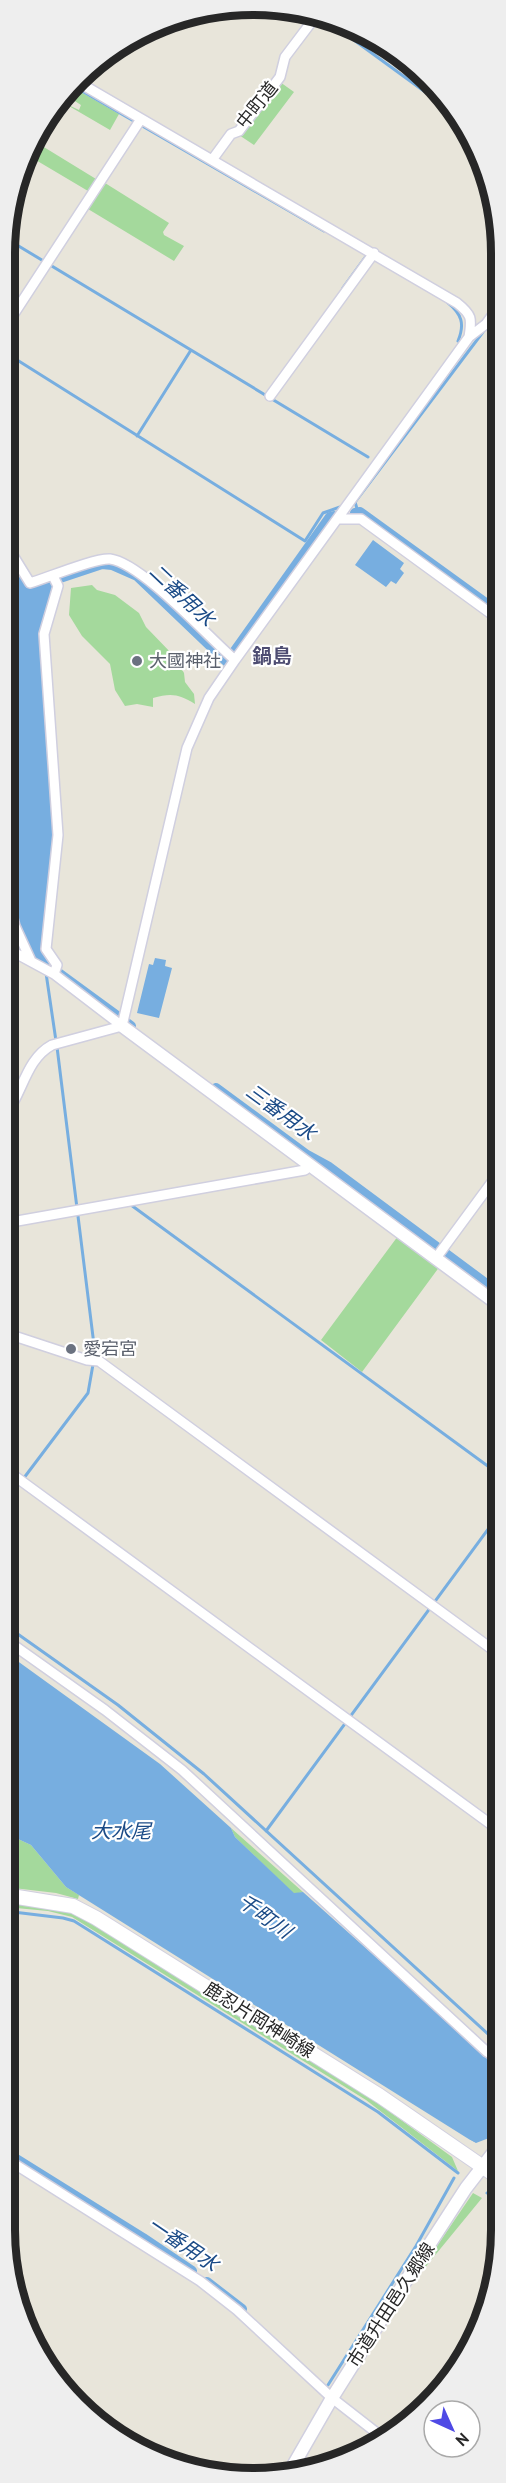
<svg xmlns="http://www.w3.org/2000/svg" width="506" height="2483" font-family="'PT Sans','Noto Sans JP',sans-serif">
	<style>
		.green { fill: #a4d99c }
		.water { fill: #77aee0 }
		.pier { fill: #e8e5da }
		.lines { fill: none; stroke-linecap: round; stroke-linejoin: round }
		.stream { stroke: #77aee0; stroke-width: 3 }
		.canal { stroke: #77aee0; stroke-width: 10 }
		.minor-casing { stroke: #d0cfdf; stroke-width: 12 }
		.tertiary-casing { stroke: #d0cfdf; stroke-width: 15 }
		.secondary-casing { stroke: #d0cfdf; stroke-width: 16 }
		.minor { stroke: #fff; stroke-width: 9 }
		.tertiary { stroke: #fff; stroke-width: 12 }
		.secondary { stroke: #fff; stroke-width: 14 }
		.worship-dot { fill: #6b7280; stroke: #fff; stroke-width: 2 }
		.labels { text-anchor: middle; stroke-width: 4.5; stroke-linejoin: round; paint-order: stroke }
		.street-label { font-size: 18px; fill: #272727; stroke: #fff }
		.worship-label { font-size: 18px; fill: #5b616d; stroke: #fff; text-anchor: start }
		.water-label { font-size: 20px; font-style: italic; fill: #1b4b87; stroke: #fff }
		.neighbourhood-label { font-size: 20px; font-weight: bold; fill: #4e4d72; stroke: #fff }
		.rim { fill: none; stroke: #272727; stroke-width: 8 }
	</style>
	<rect width="100%" height="100%" fill="#e8e5da"/>
	<path class="green" d="M280,82L294,92L254,145L239,135Z
		M74,88L119,114L110,130L62,102L79,110L81,105L67,96Z
		M34,141L96,179L88,191L29,156Z
		M105,183L169,223L163,232L164,235L184,246L174,261L88,209Z
		M92,585L97,590L115,595L139,613L146,627L174,656L184,673L185,682L194,694L195,704C179,694 171,693 153,698V707L137,704L125,706L115,690L110,664L82,636L69,615L71,588Z
		M398,1236L440,1266L362,1372L321,1340Z
		M231,1828L303,1892L294,1894L235,1837Z
		M5,1833L31,1845L66,1887L79,1895L78,1899L56,1893L5,1887Z
		M5,1900L71,1910L368,2096L452,2157L458,2171L366,2100L72,1917L48,1911L5,1907Z
		M473,2193L482,2198L409,2287Z"/>
	<path class="water" d="M373,540L404,563L400,569L404,573L396,584L391,581L386,587L355,565Z
		M6,551L29,587L50,581L53,587L40,638L54,832L43,951L53,965L52,970L32,957L19,925L6,880Z
		M155,958L166,960L165,966L172,968L159,1018L137,1013L149,964L153,965Z
		M5,1652L160,1764L231,1828L235,1837L294,1893L303,1892L500,2068L499,2158L66,1887L31,1845L5,1833Z"/>
	<path class="pier" d="M500,2123L499,2161L469,2142L470,2140L476,2143L489,2138Z"/>
	<g class="lines">
		<path class="stream" d="M325,19L454,113
			M75,87L324,231
			M7,239L368,457
			M343,288L367,255
			M447,302C462,314 465,324 458,341
			M6,353L305,541L323,513L340,507
			M137,436L191,350
			M358,512L355,502L483,332
			M46,973L56,1041
			M131,1205L500,1475
			M5,1503L88,1393L95,1353L57,1047
			M5,1625L118,1705L204,1774L500,2045
			M266,1831L500,1513
			M5,1911L63,1918L74,1921L378,2112L458,2173
			M487,2193L499,2199
			M328,2385L416,2246L454,2178"/>
		<path class="canal" d="M355,513L360,512L501,614
			M50,586L60,578L102,564L112,565L137,576L227,662L330,517L334,516
			M49,966L131,1026
			M216,1088L307,1155L329,1167L500,1294
			M5,2152L143,2238L192,2271
			M207,2282L242,2309"/>
		<defs>
			<path id="minor" d="M78,82L457,303C472,315 472,318 469,337
				M212,160L231,134L239,131L280,77L285,57L316,16
				M6,326L141,119
				M270,396L374,253
				M338,519H361L501,621
				M6,544L30,583C47,578 94,558 110,559C142,563 208,637 235,660
				M53,576L58,586L44,634L58,835L46,949L57,965L54,974
				M6,893L15,926L31,961
				M6,948L54,974L122,1026
				M122,1026L187,748L209,698L235,660L469,337L486,324L501,303
				M6,1114C23,1092 26,1059 52,1045L122,1026
				M6,1223L305,1170L311,1165
				M436,1258L500,1171
				M5,1333L87,1360L99,1361L500,1655
				M5,1469L500,1831
				M5,1639L105,1710L182,1770L487,2052L500,2060
				M5,2158L200,2281L237,2310L332,2398L382,2437"/>
			<path id="tertiary" d="M122,1026L500,1306
				M290,2471L332,2398L396,2296L466,2188L500,2144"/>
			<path id="secondary" d="M5,1895L73,1906L96,1918L380,2096L499,2178"/>
		</defs>
		<use href="#minor" class="minor-casing"/>
		<use href="#tertiary" class="tertiary-casing"/>
		<use href="#secondary" class="secondary-casing"/>
		<use href="#minor" class="minor"/>
		<use href="#tertiary" class="tertiary"/>
		<use href="#secondary" class="secondary"/>
	</g>
	<g class="worship-dot">
		<circle cx="137" cy="661" r="6"/>
		<circle cx="71" cy="1349" r="6"/>
	</g>
	<g class="labels">
		<g class="street-label">
			<text transform="translate(257 105) rotate(-51)" y="6">中町道</text>
			<text transform="translate(259 2020) rotate(32)" y="6">鹿忍片岡神崎線</text>
			<text transform="translate(391 2305) rotate(-57)" y="6">市道升田邑久郷線</text>
		</g>
		<g class="worship-label">
			<text x="149" y="667">大國神社</text>
			<text x="83" y="1355">愛宕宮</text>
		</g>
		<g class="water-label">
			<text transform="translate(182 595) rotate(43)" y="7">二番用水</text>
			<text transform="translate(281 1112) rotate(36)" y="7">三番用水</text>
			<text x="121" y="1838">大水尾</text>
			<text transform="translate(265 1916) rotate(36)" y="7">千町川</text>
			<text transform="translate(183 2244) rotate(34)" y="7">一番用水</text>
		</g>
		<g class="neighbourhood-label">
			<text x="272" y="663">鍋島</text>
		</g>
	</g>
	<path d="M0 0H506V2483H0ZM253 15H253A238 238 0 0 1 491 253V2230A238 238 0 0 1 253 2468H253A238 238 0 0 1 15 2230V253A238 238 0 0 1 253 15Z" fill="#eee" fill-rule="evenodd"/>
	<path class="rim" d="M253 15H253A238 238 0 0 1 491 253V2230A238 238 0 0 1 253 2468H253A238 238 0 0 1 15 2230V253A238 238 0 0 1 253 15Z"/>
	<g transform="translate(452 2429) rotate(135)"><circle r="28" fill="#ffffff" stroke="#a9a9a9" stroke-width="1.5"/>
	<path d="M0-4.5L10 22L0 15L-10 22Z" fill="#4f4ae5"/>
	<text y="-9" font-size="16" font-weight="bold" text-anchor="middle" fill="#272727">N</text>
	</g>
</svg>
